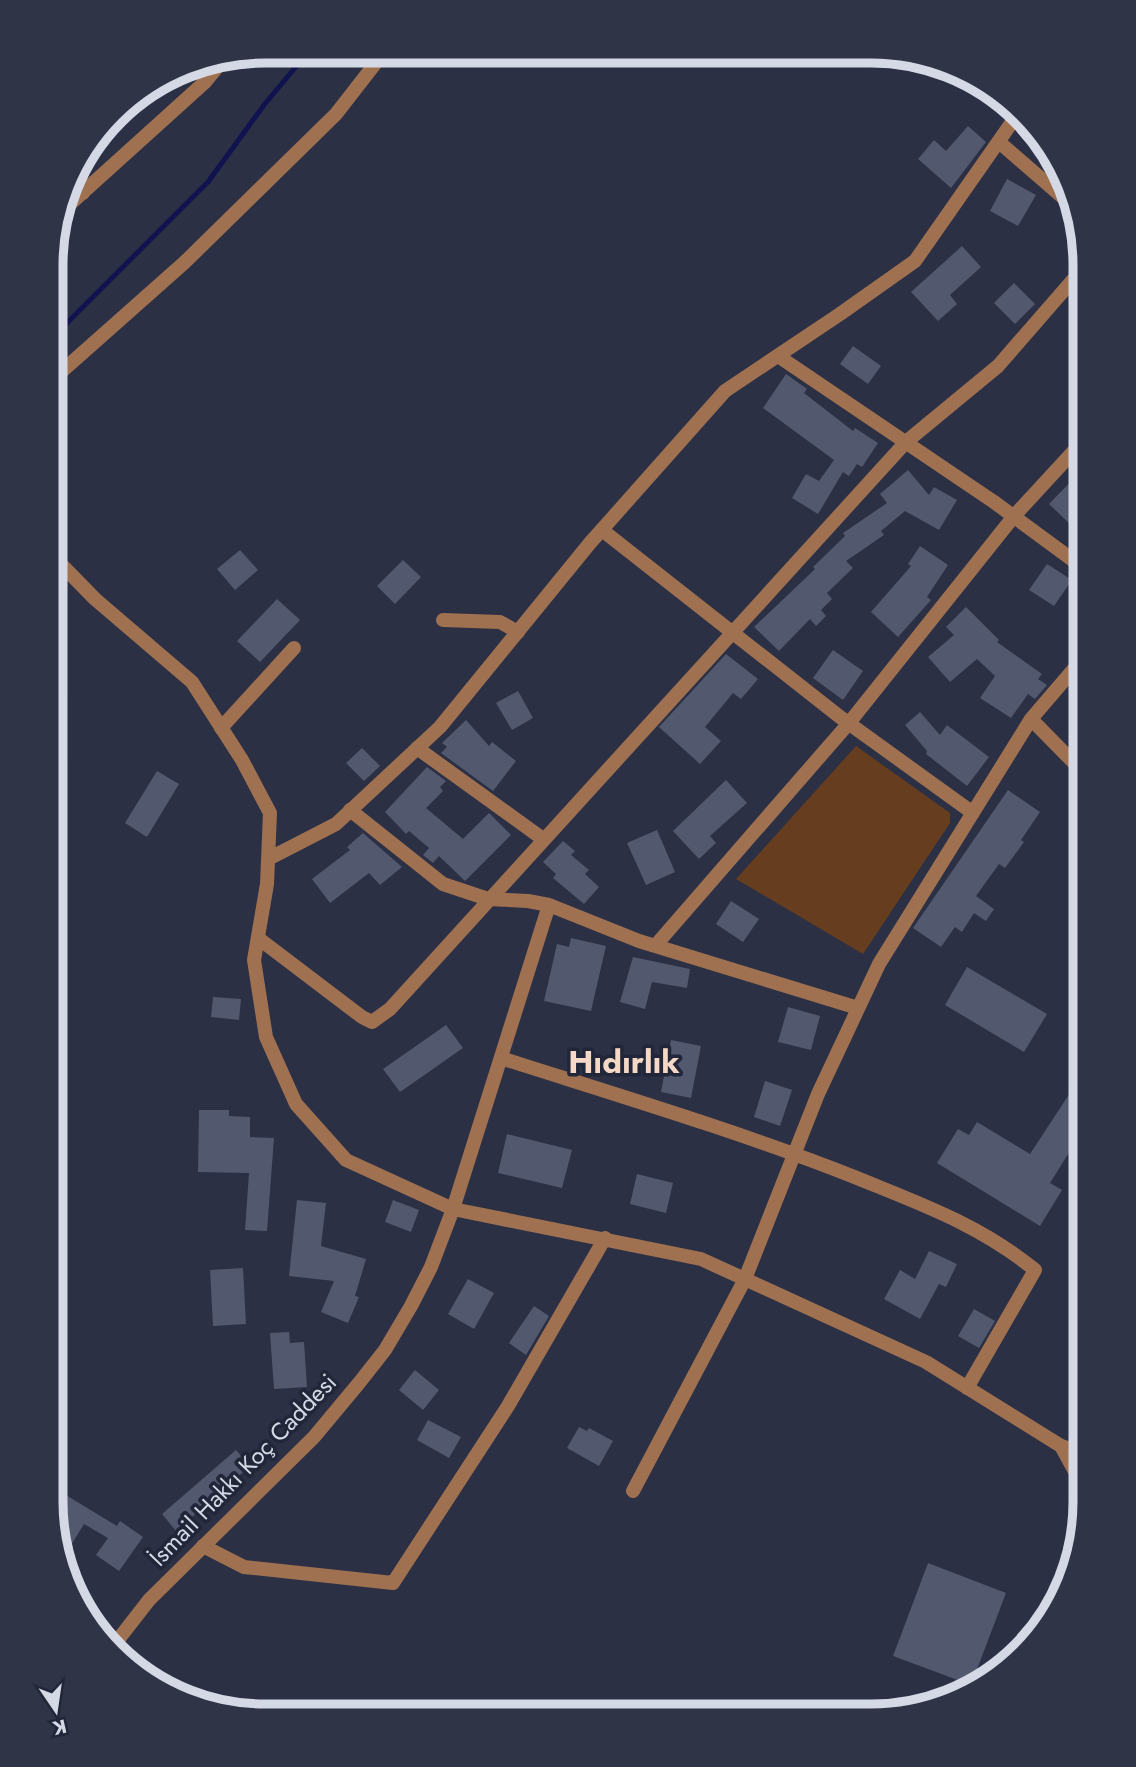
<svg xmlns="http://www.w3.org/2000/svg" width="1136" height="1767" font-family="Jost,sans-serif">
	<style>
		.green { fill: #663d1e }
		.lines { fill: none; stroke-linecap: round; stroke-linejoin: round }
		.stream { stroke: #10134f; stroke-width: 5 }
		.building { fill: #52586e }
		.minor { stroke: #a07151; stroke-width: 14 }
		.tertiary { stroke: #a07151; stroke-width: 14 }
		.labels { text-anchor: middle; stroke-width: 7; stroke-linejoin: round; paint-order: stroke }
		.street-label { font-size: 24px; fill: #d5d9e5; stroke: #212639 }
		.district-label { font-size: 32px; font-weight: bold; fill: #f5d9c6; stroke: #212639 }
		.rim { fill: none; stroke: #d5d9e5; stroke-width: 9 }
	</style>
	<rect width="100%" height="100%" fill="#2b3044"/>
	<path class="green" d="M856,746L950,813V823L863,954L736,879Z"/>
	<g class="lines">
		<path class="stream" d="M52,338L208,182L264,105L309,51"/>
	</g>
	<path class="building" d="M968,126L986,142L951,188L918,159L934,140L946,151Z
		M1007,179L1036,195L1018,226L990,211Z
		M962,246L981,267L950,295L957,304L938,321L911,292Z
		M1014,283L1035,304L1015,324L994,303Z
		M853,346L881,366L868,384L840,364Z
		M786,374L807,389L804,393L853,431L855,428L878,443L862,467L857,464L849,476L843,472L818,514L792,498L806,474L819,481L834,460L763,408Z
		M1085,467V515L1073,527L1049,504Z
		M908,470L929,495L934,487L957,500L939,530L905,511L881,531L884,535L846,561L853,568L827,593L832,599L821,610L826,616L816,626L810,619L779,651L754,627L815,569L813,567L845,536L843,533L887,503L880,494Z
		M920,546L948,565L927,597L931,600L898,637L871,612L911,566L908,564Z
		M240,550L258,570L235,590L217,569Z
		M403,560L421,577L395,604L377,586Z
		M1047,564L1072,580L1054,606L1029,590Z
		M277,599L300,620L260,662L237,641Z
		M966,607L999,640L997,642L1042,674L1038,679L1047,685L1035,699L1028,694L1011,718L980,698L995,676L977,659L950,682L928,657L954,635L946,627Z
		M833,650L863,671L843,700L813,678Z
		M726,654L758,679L741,699L733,693L705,727L721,741L700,764L659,727Z
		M518,691L533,718L512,730L496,703Z
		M920,712L940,735L947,725L989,757L967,786L926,754L927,751L905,725Z
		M466,720L489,746L492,742L516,761L493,791L441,753L447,747L442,743Z
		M362,748L380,766L364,781L346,763Z
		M427,767L446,781L440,787L443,791L426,808L463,839L489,813L511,835L465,881L439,856L433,863L423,855L429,848L409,831L406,834L385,812Z
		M157,771L179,784L147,837L125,823Z
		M726,780L747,803L710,836L716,843L699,859L673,831Z
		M1008,790L1040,812L1021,840L1024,842L1005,868L999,864L976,896L994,909L986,921L974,913L962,932L955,927L941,947L913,928Z
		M657,830L675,872L646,885L627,843Z
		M363,833L402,867L380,885L369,873L330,903L312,879L350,850L347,847Z
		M563,841L575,851L571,855L589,870L585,874L599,887L584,904L553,878L556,874L543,862Z
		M731,901L759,919L743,942L716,924Z
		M571,938L606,946L591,1011L544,1001L557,944L569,947Z
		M633,957L690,969L687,988L652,982L645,1009L620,1002Z
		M967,967L1047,1014L1024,1052L945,1005Z
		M213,997L241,999L239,1020L211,1017Z
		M788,1007L820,1016L811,1050L778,1042Z
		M446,1025L463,1048L400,1092L383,1069Z
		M671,1040L701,1046L691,1098L661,1092Z
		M1085,1070V1148L1080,1145L1075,1154L1070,1151L1050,1183L1062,1190L1040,1226L937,1163L958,1129L969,1135L977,1122L1030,1154Z
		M765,1081L792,1090L780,1126L754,1117Z
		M199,1110H229V1116L250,1117V1137L274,1138L267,1231L245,1230L249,1173L198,1172Z
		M507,1134L572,1150L562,1188L498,1173Z
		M637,1174L673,1183L666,1213L630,1204Z
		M297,1200L326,1203L321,1246L366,1259L355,1296L359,1297L348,1323L321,1312L334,1281L289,1276Z
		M393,1200L419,1210L411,1232L385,1222Z
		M929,1251L957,1264L946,1287L939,1284L920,1319L884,1299L900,1270L915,1279Z
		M243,1268L246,1324L213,1326L210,1270Z
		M468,1279L494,1293L474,1329L448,1314Z
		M534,1306L549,1316L526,1355L509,1343Z
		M974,1309L995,1321L979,1348L958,1336Z
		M289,1332L290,1343L304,1342L307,1387L274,1389L270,1333Z
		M415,1370L439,1390L423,1410L399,1390Z
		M428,1420L461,1437L449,1458L417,1440Z
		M579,1427L587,1431L589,1428L613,1441L599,1466L567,1448Z
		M236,1450L250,1466L176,1531L162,1514Z
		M51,1486L117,1526L120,1521L143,1537L119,1571L96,1555L108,1538L84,1524L68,1550L59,1545L51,1502Z
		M928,1563L1006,1593L971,1685L893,1656Z"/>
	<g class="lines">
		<path class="minor" d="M999,142L1074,207
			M70,180L83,193
			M60,213L205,82L224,59
			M778,356L994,502L1085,569
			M52,380L185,262L336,114L385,51
			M602,530L840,717L973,813
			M443,620L500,622L518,632
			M1031,719L1085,774
			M221,728L294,648
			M417,748L543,839
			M350,810L443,884L488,899L528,901L549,905L639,941L858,1008
			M258,938L362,1017L372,1022L390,1009L906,442L998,366L1085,266
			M655,946L849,723L1014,516L1085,439
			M501,1058C620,1096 741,1132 857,1178C923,1205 980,1225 1035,1270L967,1388
			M453,1209L549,905
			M1061,1446L1085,1490
			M633,1491L745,1279L818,1094L879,964L1031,719L1085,656
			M203,1546L244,1567L393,1583L508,1406L605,1238"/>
		<path class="tertiary" d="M52,555L95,599L192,682L242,760L270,813L267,884L254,960L266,1037L296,1104L346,1160L453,1209L701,1259L926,1362L1061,1446L1085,1454
			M268,859L336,824L440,727L590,543L725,391L840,314L915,261L1017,115
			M114,1645L149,1600L314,1437L359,1383L385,1350L411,1306L431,1267L453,1209"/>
	</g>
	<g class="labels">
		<g class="street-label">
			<text transform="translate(243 1470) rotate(-46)" y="8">İsmail Hakkı Koç Caddesi</text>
		</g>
		<g class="district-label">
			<text x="624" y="1073">Hıdırlık</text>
		</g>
	</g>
	<path d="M0 0H1136V1767H0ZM265 63H871A202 202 0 0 1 1073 265V1502A202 202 0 0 1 871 1704H265A202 202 0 0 1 63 1502V265A202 202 0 0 1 265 63Z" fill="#2f3447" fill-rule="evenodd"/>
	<path class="rim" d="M265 63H871A202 202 0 0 1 1073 265V1502A202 202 0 0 1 871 1704H265A202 202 0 0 1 63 1502V265A202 202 0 0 1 265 63Z"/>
	<g transform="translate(56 1711) rotate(167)" stroke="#212639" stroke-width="5" paint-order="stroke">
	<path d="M0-5L12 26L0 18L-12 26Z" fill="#d5d9e5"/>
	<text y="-10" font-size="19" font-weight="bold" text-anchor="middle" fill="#d5d9e5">K</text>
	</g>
</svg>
